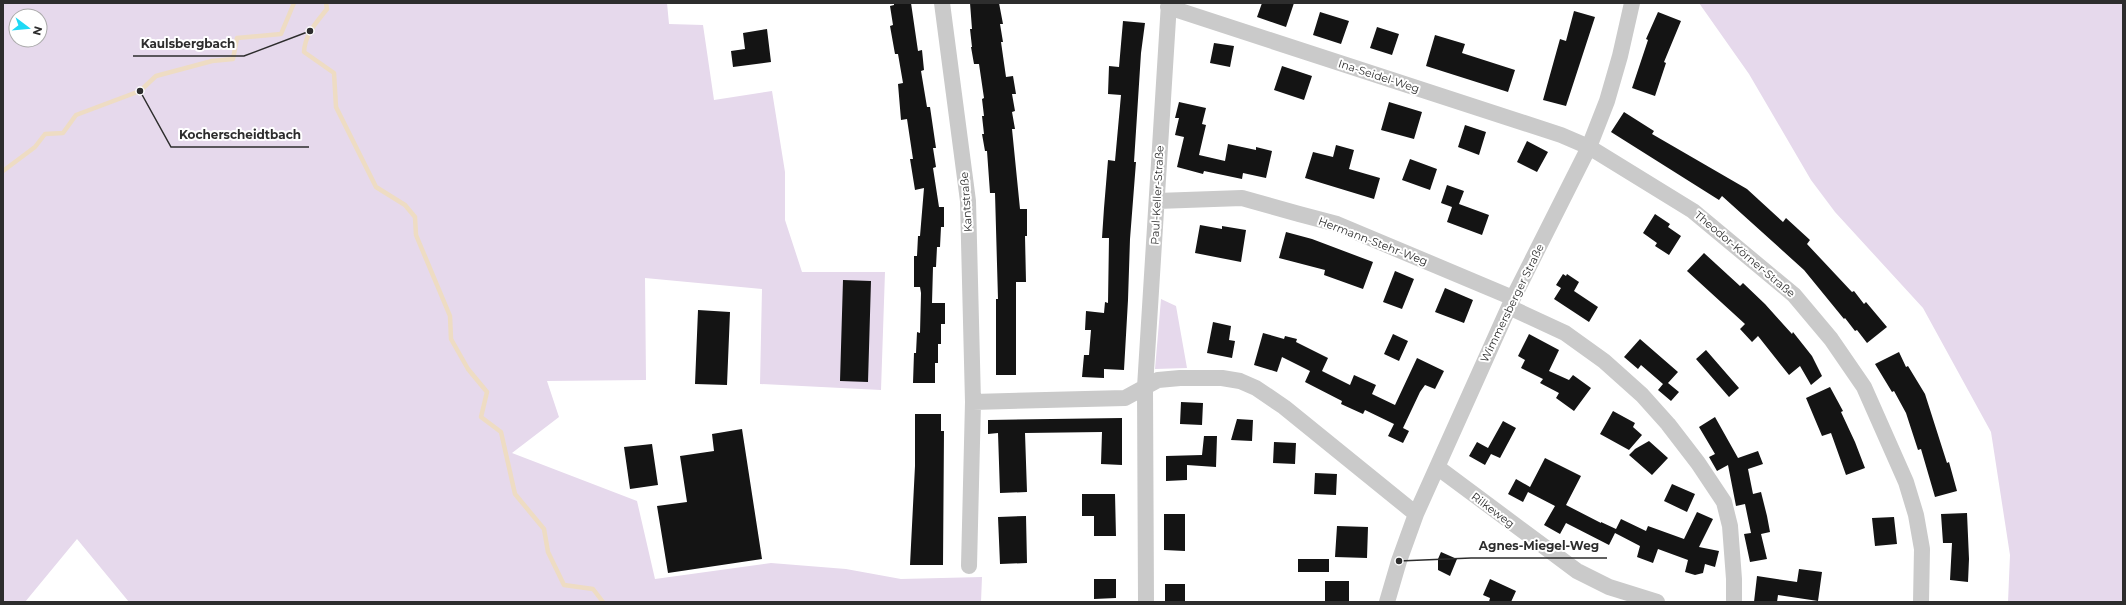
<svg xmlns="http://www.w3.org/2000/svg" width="2126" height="605" viewBox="0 0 2126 605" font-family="Montserrat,sans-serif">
  <rect width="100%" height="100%" fill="#fff"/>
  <path fill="#e6d9ec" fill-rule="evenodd" d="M 3,3 L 667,3 L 669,24 L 703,25 L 714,100 L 772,91 L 785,172 L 785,220 L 802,272 L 885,272 L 881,390 L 760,384 L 762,289 L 645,278 L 646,380 L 547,381 L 559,417 L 512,453 L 637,501 L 655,579 L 771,563 L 846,569 L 901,579 L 982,577 L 981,602 L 129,602 L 77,539 L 25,602 L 3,602 ZM 16,16 L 40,16 L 40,40 L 16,40 Z
    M 1699,3 L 2123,3 L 2123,602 L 2008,602 L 2010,555 L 1991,432 L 1923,308 L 1835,212 L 1811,180 L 1749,74 Z
    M 1161,299 L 1176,306 L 1187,368 L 1155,369 Z"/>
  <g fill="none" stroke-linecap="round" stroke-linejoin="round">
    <path stroke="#eedcc3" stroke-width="4.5" d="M 326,3 L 327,9 C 316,23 305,34 304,52 L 334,73 L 336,107 L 376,187 L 405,205 L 415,217 L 416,235 L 450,316 L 451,339 L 468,369 L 487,392 L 481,417 L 501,432 L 515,494 L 544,529 L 548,552 L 564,585 L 593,589 L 603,602
      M 3,171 L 35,147 L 45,134 L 63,133 L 76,115 L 140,91 L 156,76 L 212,61 L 233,59 L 237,38 L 281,34 L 294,3"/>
  </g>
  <path fill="#141414" d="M 894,3 L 911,3 L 918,51 L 922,50 L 924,70 L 921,71 L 927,107 L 930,107 L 936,148 L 933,148 L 936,167 L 933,168 L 939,207 L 944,207 L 944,227 L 941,227 L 940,247 L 937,247 L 936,267 L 933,267 L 932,303 L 945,303 L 945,324 L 941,324 L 941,344 L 938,344 L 938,363 L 935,363 L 935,383 L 913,383 L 914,353 L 916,353 L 917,332 L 920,333 L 921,293 L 920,287 L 914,287 L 914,256 L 917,256 L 918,236 L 920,236 L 924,188 L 915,190 L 910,159 L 913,159 L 907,119 L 901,120 L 898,84 L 903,83 L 898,54 L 895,54 L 890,26 L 893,25 L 890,6 L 894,5 Z
    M 970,3 L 999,3 L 1003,24 L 1000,24 L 1003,42 L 1001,42 L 1006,77 L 1013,76 L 1016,94 L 1012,94 L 1015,111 L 1012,112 L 1015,129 L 1012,129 L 1020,209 L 1027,209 L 1027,236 L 1025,236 L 1026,282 L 1016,282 L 1016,375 L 996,375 L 996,299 L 998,299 L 995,193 L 990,193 L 987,151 L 985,151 L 982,134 L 984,134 L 982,116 L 984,116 L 982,99 L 984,98 L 979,64 L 974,64 L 971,47 L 972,47 L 970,29 L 972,29 Z
    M 1262,3 L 1294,3 L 1286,27 L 1257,17 Z
    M 1574,11 L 1595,17 L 1566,106 L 1543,100 L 1560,39 L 1566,41 Z
    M 1320,12 L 1349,21 L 1341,44 L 1313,35 Z
    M 1658,12 L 1681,21 L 1664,62 L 1666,63 L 1655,96 L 1632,88 L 1648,40 L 1646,39 Z
    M 1123,21 L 1145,23 L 1141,53 L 1134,162 L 1136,162 L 1130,239 L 1128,300 L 1124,370 L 1104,369 L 1104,378 L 1082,377 L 1084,355 L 1089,355 L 1091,330 L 1085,330 L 1086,311 L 1104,313 L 1105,302 L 1108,303 L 1109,238 L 1102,238 L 1104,208 L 1108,160 L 1115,161 L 1121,95 L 1108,94 L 1109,66 L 1119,67 Z
    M 1377,27 L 1399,34 L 1392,55 L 1370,48 Z
    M 767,29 L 771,62 L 733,67 L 731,51 L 745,49 L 743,33 Z
    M 1435,35 L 1465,44 L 1462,53 L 1515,70 L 1508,92 L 1426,66 Z
    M 1214,43 L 1234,46 L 1230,67 L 1210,63 Z
    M 1282,66 L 1312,76 L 1304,100 L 1274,90 Z
    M 1179,102 L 1206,108 L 1202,124 L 1206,125 L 1199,155 L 1225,161 L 1228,144 L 1256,150 L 1256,147 L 1272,151 L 1266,178 L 1243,173 L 1242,179 L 1204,171 L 1203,174 L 1177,167 L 1184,137 L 1175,135 L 1179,118 L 1175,118 Z
    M 1389,102 L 1422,112 L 1414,139 L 1381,130 Z
    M 1624,112 L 1654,131 L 1652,134 L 1747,189 L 1783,222 L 1786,218 L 1810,240 L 1807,244 L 1852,292 L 1854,291 L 1864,304 L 1866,302 L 1887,327 L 1867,343 L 1857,330 L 1855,331 L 1845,318 L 1844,319 L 1804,270 L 1722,196 L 1719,200 L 1611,132 Z
    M 1465,125 L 1486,132 L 1479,155 L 1458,147 Z
    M 1527,141 L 1548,152 L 1537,172 L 1517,162 Z
    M 1336,145 L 1354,150 L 1349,169 L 1380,178 L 1374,199 L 1305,178 L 1313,152 L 1333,157 Z
    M 1410,159 L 1437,169 L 1430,190 L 1402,180 Z
    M 1447,185 L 1464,191 L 1459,204 L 1489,215 L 1482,235 L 1447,222 L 1452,207 L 1441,203 Z
    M 1655,214 L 1670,224 L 1668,227 L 1681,236 L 1669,255 L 1655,246 L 1657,243 L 1643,233 Z
    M 1200,225 L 1222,229 L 1222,226 L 1246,230 L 1241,262 L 1195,253 Z
    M 1286,232 L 1312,239 L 1373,262 L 1363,289 L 1324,275 L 1325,270 L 1279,258 Z
    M 1704,253 L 1740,286 L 1743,283 L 1765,304 L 1792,334 L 1793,332 L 1812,356 L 1822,376 L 1811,385 L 1800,366 L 1789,375 L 1758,336 L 1752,342 L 1740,329 L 1745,324 L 1687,271 Z
    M 1395,271 L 1414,279 L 1402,309 L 1383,302 Z
    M 1563,274 L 1566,276 L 1567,274 L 1579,282 L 1574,291 L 1598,307 L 1589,322 L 1554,299 L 1561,288 L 1556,285 Z
    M 843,280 L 871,281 L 868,382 L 840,381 Z
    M 1445,288 L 1473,300 L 1464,323 L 1435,312 Z
    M 698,310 L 730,312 L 727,385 L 695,384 Z
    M 1213,322 L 1231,326 L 1229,340 L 1235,341 L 1232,358 L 1207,353 Z
    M 1263,333 L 1284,339 L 1285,336 L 1297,339 L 1296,342 L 1328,358 L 1322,371 L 1350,385 L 1354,375 L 1376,385 L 1372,394 L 1395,405 L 1417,358 L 1444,371 L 1435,389 L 1425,385 L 1420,392 L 1403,428 L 1409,431 L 1403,443 L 1388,436 L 1394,424 L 1365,410 L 1363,414 L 1341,404 L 1342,401 L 1305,382 L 1310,371 L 1282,357 L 1277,372 L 1254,365 Z
    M 1393,334 L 1408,341 L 1399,361 L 1384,354 Z
    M 1529,334 L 1559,350 L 1549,371 L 1569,380 L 1573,375 L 1591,388 L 1574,411 L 1556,398 L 1559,393 L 1540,383 L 1543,379 L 1521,368 L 1525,360 L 1518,356 Z
    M 1640,339 L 1678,372 L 1668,383 L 1679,392 L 1671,401 L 1658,390 L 1663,384 L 1641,365 L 1638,369 L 1624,357 Z
    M 1706,350 L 1739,388 L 1729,397 L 1696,359 Z
    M 1899,352 L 1906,367 L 1908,366 L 1925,394 L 1947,463 L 1949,462 L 1957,491 L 1935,497 L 1921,449 L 1918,450 L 1906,413 L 1894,391 L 1892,392 L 1875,364 Z
    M 1830,387 L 1843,411 L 1841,412 L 1855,442 L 1865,468 L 1846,475 L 1831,433 L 1822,436 L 1806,398 Z
    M 1181,402 L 1203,403 L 1202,425 L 1180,424 Z
    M 1613,411 L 1635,423 L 1633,427 L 1642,435 L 1629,450 L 1600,434 Z
    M 915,414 L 941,414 L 941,431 L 944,431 L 943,565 L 910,565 L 915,466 Z
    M 1715,417 L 1738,458 L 1758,451 L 1763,464 L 1748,469 L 1753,494 L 1761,492 L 1767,516 L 1770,532 L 1761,534 L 1767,559 L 1750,562 L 1744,534 L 1751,533 L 1745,504 L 1736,506 L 1728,465 L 1717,471 L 1709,457 L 1715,454 L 1699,427 Z
    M 1122,418 L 1122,465 L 1101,464 L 1102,432 L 1025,433 L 1027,492 L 1000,493 L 998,433 L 988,434 L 988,420 Z
    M 1237,419 L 1253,420 L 1252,441 L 1231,440 Z
    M 1503,421 L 1516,428 L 1500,458 L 1491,454 L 1485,465 L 1469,456 L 1477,442 L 1488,448 Z
    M 742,429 L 762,559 L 668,573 L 657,506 L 687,502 L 680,456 L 714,451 L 712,434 Z
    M 1204,436 L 1217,436 L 1216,467 L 1187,465 L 1187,480 L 1166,481 L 1166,456 L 1202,455 Z
    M 1649,441 L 1668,458 L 1652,475 L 1629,455 L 1635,449 Z
    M 1274,442 L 1296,443 L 1295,464 L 1273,463 Z
    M 652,444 L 658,485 L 630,489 L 624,447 Z
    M 1545,458 L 1581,476 L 1566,505 L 1601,523 L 1601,522 L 1616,529 L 1621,519 L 1646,531 L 1648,526 L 1684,539 L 1697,512 L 1713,519 L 1699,547 L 1719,551 L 1715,567 L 1705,564 L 1703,573 L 1695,575 L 1685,572 L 1688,560 L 1658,549 L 1653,563 L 1637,557 L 1640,546 L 1615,533 L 1609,545 L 1566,523 L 1560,534 L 1544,525 L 1555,506 L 1528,492 L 1523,502 L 1508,494 L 1516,479 L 1530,487 Z
    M 1315,473 L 1337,474 L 1336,495 L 1314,494 Z
    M 1672,484 L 1695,494 L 1687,512 L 1664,501 Z
    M 1082,494 L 1115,494 L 1116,536 L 1094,536 L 1094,516 L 1082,516 Z
    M 1967,513 L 1969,559 L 1968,582 L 1950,580 L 1952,543 L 1943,543 L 1941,514 Z
    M 1164,514 L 1185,514 L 1185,551 L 1164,550 Z
    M 1026,516 L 1027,563 L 1000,564 L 998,517 Z
    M 1894,517 L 1897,544 L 1875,546 L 1872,518 Z
    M 1337,526 L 1368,527 L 1367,558 L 1335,557 Z
    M 1441,552 L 1457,559 L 1450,576 L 1438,570 L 1438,559 Z
    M 1298,559 L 1329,559 L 1329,572 L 1298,572 Z
    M 1799,569 L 1822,572 L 1818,601 L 1778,595 L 1777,602 L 1754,602 L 1757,576 L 1797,582 Z
    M 1094,579 L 1116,579 L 1116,598 L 1094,599 Z
    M 1490,579 L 1516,591 L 1511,602 L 1489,602 L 1490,598 L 1483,595 Z
    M 1325,581 L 1349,581 L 1349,602 L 1325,602 Z
    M 1165,584 L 1185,584 L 1185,602 L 1165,602 Z"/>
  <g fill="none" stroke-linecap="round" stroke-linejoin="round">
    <path stroke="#cacaca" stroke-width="16" d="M 942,3 L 968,201 L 973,402 L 969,566
      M 1168,7 L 1561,135 L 1589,147 L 1693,211 L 1794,295 L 1831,339 L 1864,387 L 1906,482 L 1916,515 L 1922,549 L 1921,602
      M 1157,201 L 1242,198 L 1299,214 L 1337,224 L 1513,298
      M 1509,307 L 1565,333 L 1604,361 L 1642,395 L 1668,424 L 1698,463 L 1724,502 L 1730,526 L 1734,579 L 1734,602
      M 973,402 L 1125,398 L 1158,380 L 1180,378 L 1222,378 L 1240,381 L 1256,388 L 1284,407 L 1416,514
      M 1437,467 L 1577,571 L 1609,587 L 1657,602
      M 1146,602 L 1145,387 L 1169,3
      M 1387,602 L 1399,561 L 1416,514 L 1513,298 L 1589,147 L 1607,101 L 1620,56 L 1632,3"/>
  </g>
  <g text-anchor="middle" stroke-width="4" stroke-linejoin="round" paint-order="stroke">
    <g font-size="11" fill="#2d2d2d" stroke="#fff">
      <text transform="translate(1379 76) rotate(18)" y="4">Ina-Seidel-Weg</text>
      <text transform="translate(1157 195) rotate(-87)" y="4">Paul-Keller-Straße</text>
      <text transform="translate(966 202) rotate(-94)" y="4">Kantstraße</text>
      <text transform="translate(1373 241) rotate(21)" y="4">Hermann-Stehr-Weg</text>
      <text transform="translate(1745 254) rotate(40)" y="4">Theodor-Körner-Straße</text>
      <text transform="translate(1512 303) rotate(-64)" y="4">Wimmersberger Straße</text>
      <text transform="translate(1493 510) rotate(37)" y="4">Rilkeweg</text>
    </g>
  </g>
  <path fill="none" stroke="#2d2d2d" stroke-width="1.5" d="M310 31L244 56H133M140 91L171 147H309M1399 561L1471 558H1607"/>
  <g fill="#2d2d2d" stroke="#fff" stroke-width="1.5">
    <circle cx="310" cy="31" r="4"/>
    <circle cx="140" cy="91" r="4"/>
    <circle cx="1399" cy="561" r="4"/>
  </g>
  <g font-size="12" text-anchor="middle" font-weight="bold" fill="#2d2d2d" stroke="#fff" stroke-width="4" stroke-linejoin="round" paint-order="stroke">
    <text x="188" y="48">Kaulsbergbach</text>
    <text x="240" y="139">Kocherscheidtbach</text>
    <text x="1539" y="550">Agnes-Miegel-Weg</text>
  </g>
  <rect width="2126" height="605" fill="none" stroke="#2d2d2d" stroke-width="8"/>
  <g transform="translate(28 28) rotate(106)"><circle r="19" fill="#ffffff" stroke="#ababab"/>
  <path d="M0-3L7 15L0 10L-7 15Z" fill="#1ed9f5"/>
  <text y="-6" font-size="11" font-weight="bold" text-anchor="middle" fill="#2d2d2d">N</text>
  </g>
</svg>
